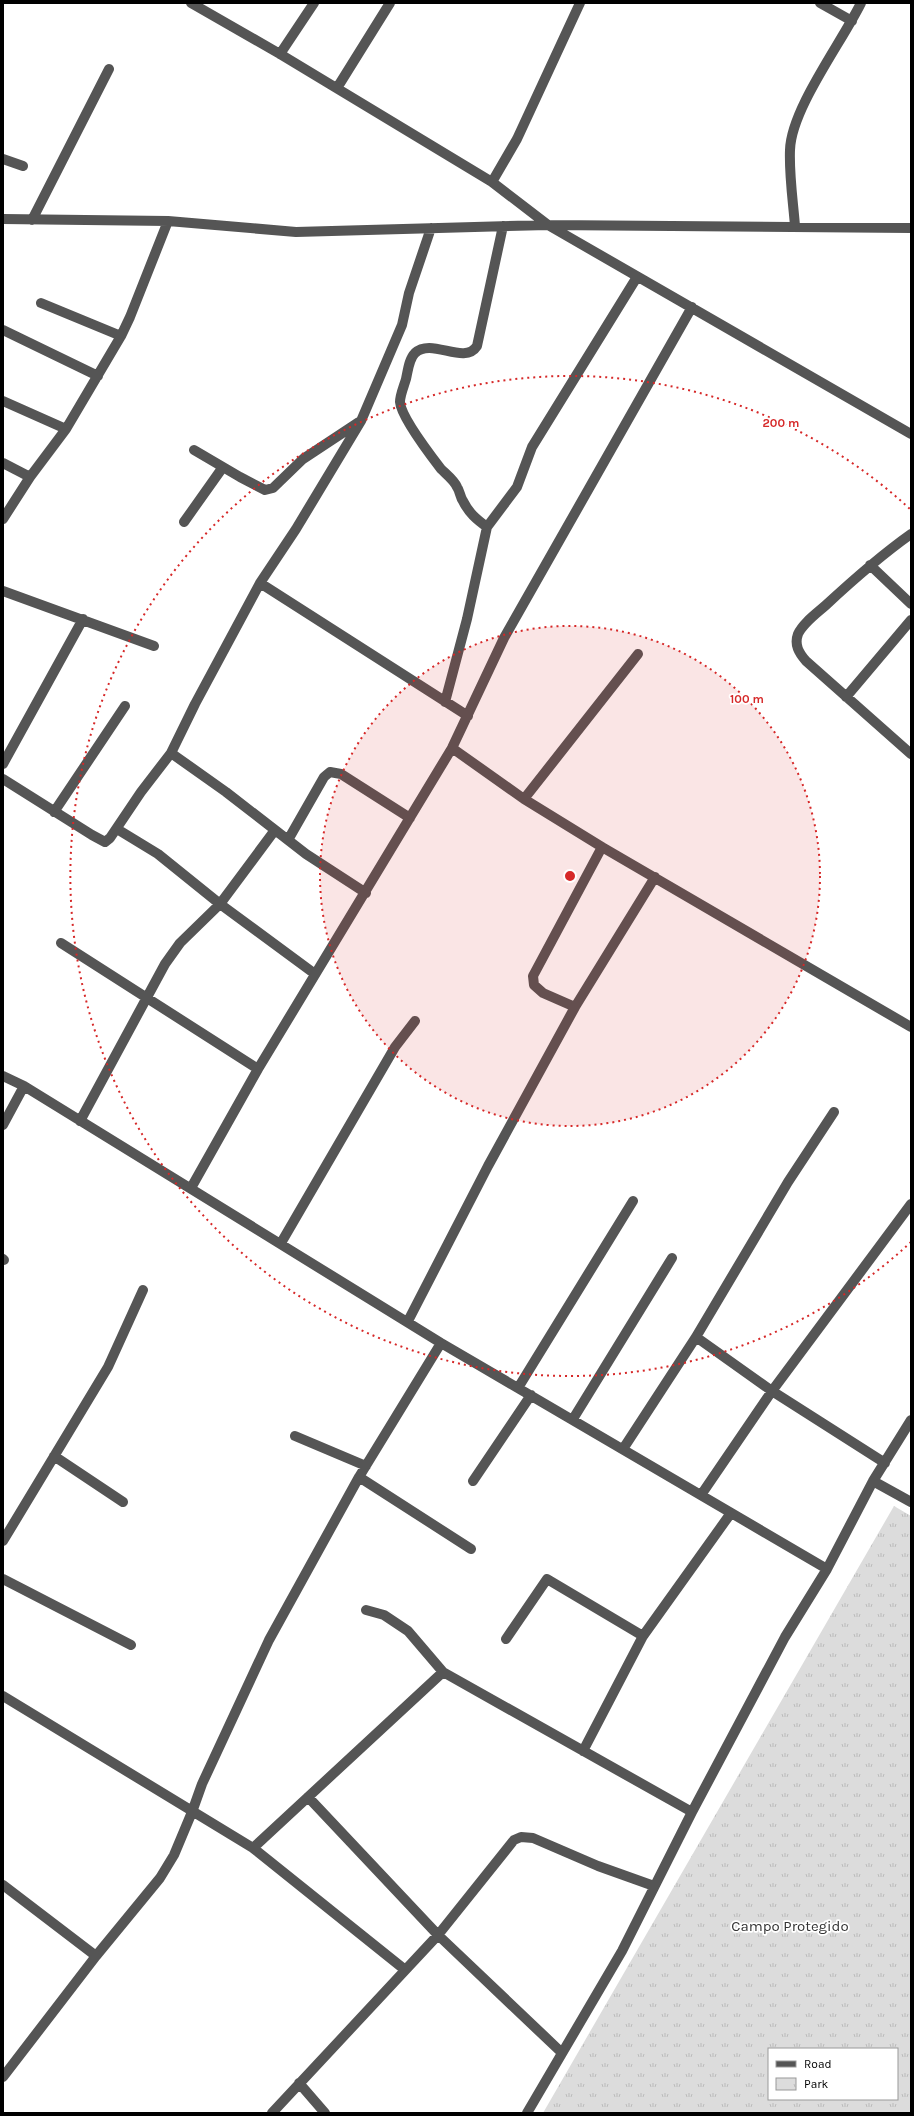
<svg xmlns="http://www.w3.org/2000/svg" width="914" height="2116" viewBox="0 0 914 2116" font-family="Karla,sans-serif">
  <defs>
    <pattern id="park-tufts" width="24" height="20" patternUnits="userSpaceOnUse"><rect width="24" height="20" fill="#dcdcdc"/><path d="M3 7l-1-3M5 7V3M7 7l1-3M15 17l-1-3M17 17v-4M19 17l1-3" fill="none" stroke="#bbb"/></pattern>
  </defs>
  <rect width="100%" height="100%" fill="#fff"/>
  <path fill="url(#park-tufts)" fill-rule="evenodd" d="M 894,1506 L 911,1516 L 911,2113 L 543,2113 ZM 769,2049 L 897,2049 L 897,2099 L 769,2099 Z"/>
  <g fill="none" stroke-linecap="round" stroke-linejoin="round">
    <path stroke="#555" stroke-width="10" d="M 191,3 L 280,54 L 492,182 L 548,225 L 911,434
      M 820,3 L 852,21
      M 280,54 L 314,3
      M 337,88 L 390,3
      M 3,159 L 23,166
      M 492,182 L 517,139 L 580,3
      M 3,219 L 168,221 L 296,232 L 548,225 L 911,228
      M 32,220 L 109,69
      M 795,226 C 793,201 789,175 790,150 C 791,109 842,42 861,3
      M 41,303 L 121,336
      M 3,330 L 98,376
      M 3,401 L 66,429
      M 194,450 L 240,477 L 265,490 L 273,488 L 303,459 L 359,422
      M 3,463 L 30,477
      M 3,519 L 30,477 L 66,429 L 121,336 L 130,317 L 168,221
      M 184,522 L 223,467
      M 487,527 L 517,487 L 532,447 L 637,277
      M 911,534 C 880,556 854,579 826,605 C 817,613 803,623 798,634 C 794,645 799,653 806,661 L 911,754
      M 870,565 L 911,604
      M 260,583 L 468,716
      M 3,591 L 154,646
      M 846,697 L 911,620
      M 445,702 L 467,619 L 487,527 C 476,519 469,513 463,501 C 460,497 460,491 457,487 C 454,480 446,474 441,469 C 431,456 401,417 400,402 C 400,395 404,386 406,379 C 408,370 409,359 415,353 C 432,337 464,366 477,346 L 503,226
      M 452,748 L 524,799 L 602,847 L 911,1027
      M 171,753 L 226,792 L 306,854 L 366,893
      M 3,764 L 83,619
      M 3,779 L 92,835 L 105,842 L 110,838 L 141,792 L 171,753 L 195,704 L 260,583 L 296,529 L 361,421 L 402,325 L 409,293 L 431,228
      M 524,799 L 638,654
      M 54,812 L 125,706
      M 117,829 L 158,854 L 220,904 L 315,974
      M 288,840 L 324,777 L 330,772 L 341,774 L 410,818
      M 61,943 L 258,1069
      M 575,1007 L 543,993 L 534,985 L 533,976 L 602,847
      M 3,1076 L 24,1086 L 441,1343 L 827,1569
      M 80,1121 L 165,964 L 180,943 L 220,904 L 275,830
      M 3,1125 L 24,1086
      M 191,1188 L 258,1069 L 452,748 L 504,638 L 692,307
      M 281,1243 L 395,1047 L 415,1021
      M 3,1259 L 4,1260
      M 408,1321 L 488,1166 L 575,1007 L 655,877
      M 696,1337 L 772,1391 L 885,1463
      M 518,1388 L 633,1201
      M 573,1419 L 672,1258
      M 295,1436 L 366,1466
      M 623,1449 L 696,1337 L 788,1182 L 834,1112
      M 54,1456 L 123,1502
      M 359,1477 L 471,1549
      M 473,1481 L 531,1395
      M 873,1481 L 911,1502
      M 701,1495 L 772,1391 L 911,1204
      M 3,1541 L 108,1367 L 143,1290
      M 3,1579 L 131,1645
      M 366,1610 L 384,1615 L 408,1631 L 443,1672 L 692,1812
      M 506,1639 L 547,1579 L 643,1636
      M 3,1696 L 253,1848 L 404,1969
      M 583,1751 L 643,1636 L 731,1513
      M 308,1797 L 438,1935 L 561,2052
      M 253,1848 L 443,1672
      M 3,1885 L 96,1956
      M 3,2077 L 96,1956 L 160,1878 L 174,1855 L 192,1812 L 202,1784 L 269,1640 L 359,1477 L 441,1343
      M 299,2083 L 325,2113
      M 272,2113 L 438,1935 L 514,1840 L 521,1837 L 533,1838 L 598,1866 L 654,1886
      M 527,2113 L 622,1951 L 692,1812 L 785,1637 L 827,1569 L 873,1481 L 911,1420"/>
  </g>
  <circle cx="570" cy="876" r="250" fill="#d62828" fill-opacity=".12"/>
  <g fill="none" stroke="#d62828" stroke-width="2" stroke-dasharray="2 4">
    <circle cx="570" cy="876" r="250"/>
    <path d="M911 1242A500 500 0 1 1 911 510"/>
  </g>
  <g text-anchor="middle" stroke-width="3.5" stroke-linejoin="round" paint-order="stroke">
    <g font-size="15" fill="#333" stroke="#fff">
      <text x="790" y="1931">Campo Protegido</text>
    </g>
  </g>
  <circle cx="570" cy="876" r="6" fill="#d62828" stroke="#fff" stroke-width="2"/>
  <g font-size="12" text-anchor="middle" font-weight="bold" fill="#d62828" stroke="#fff" stroke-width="3.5" stroke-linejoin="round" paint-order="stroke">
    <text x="781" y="427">200 m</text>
    <text x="747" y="703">100 m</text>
  </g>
  <rect width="914" height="2116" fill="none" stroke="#000000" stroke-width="8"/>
  <rect x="768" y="2048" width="130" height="52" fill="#ffffff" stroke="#999999"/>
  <rect x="776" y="2061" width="20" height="6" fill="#555555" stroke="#999999"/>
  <text x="804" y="2068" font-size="12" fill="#000000">Road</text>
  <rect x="776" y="2078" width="20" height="12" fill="url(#park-tufts)" stroke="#999999"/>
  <text x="804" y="2088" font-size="12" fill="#000000">Park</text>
</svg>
